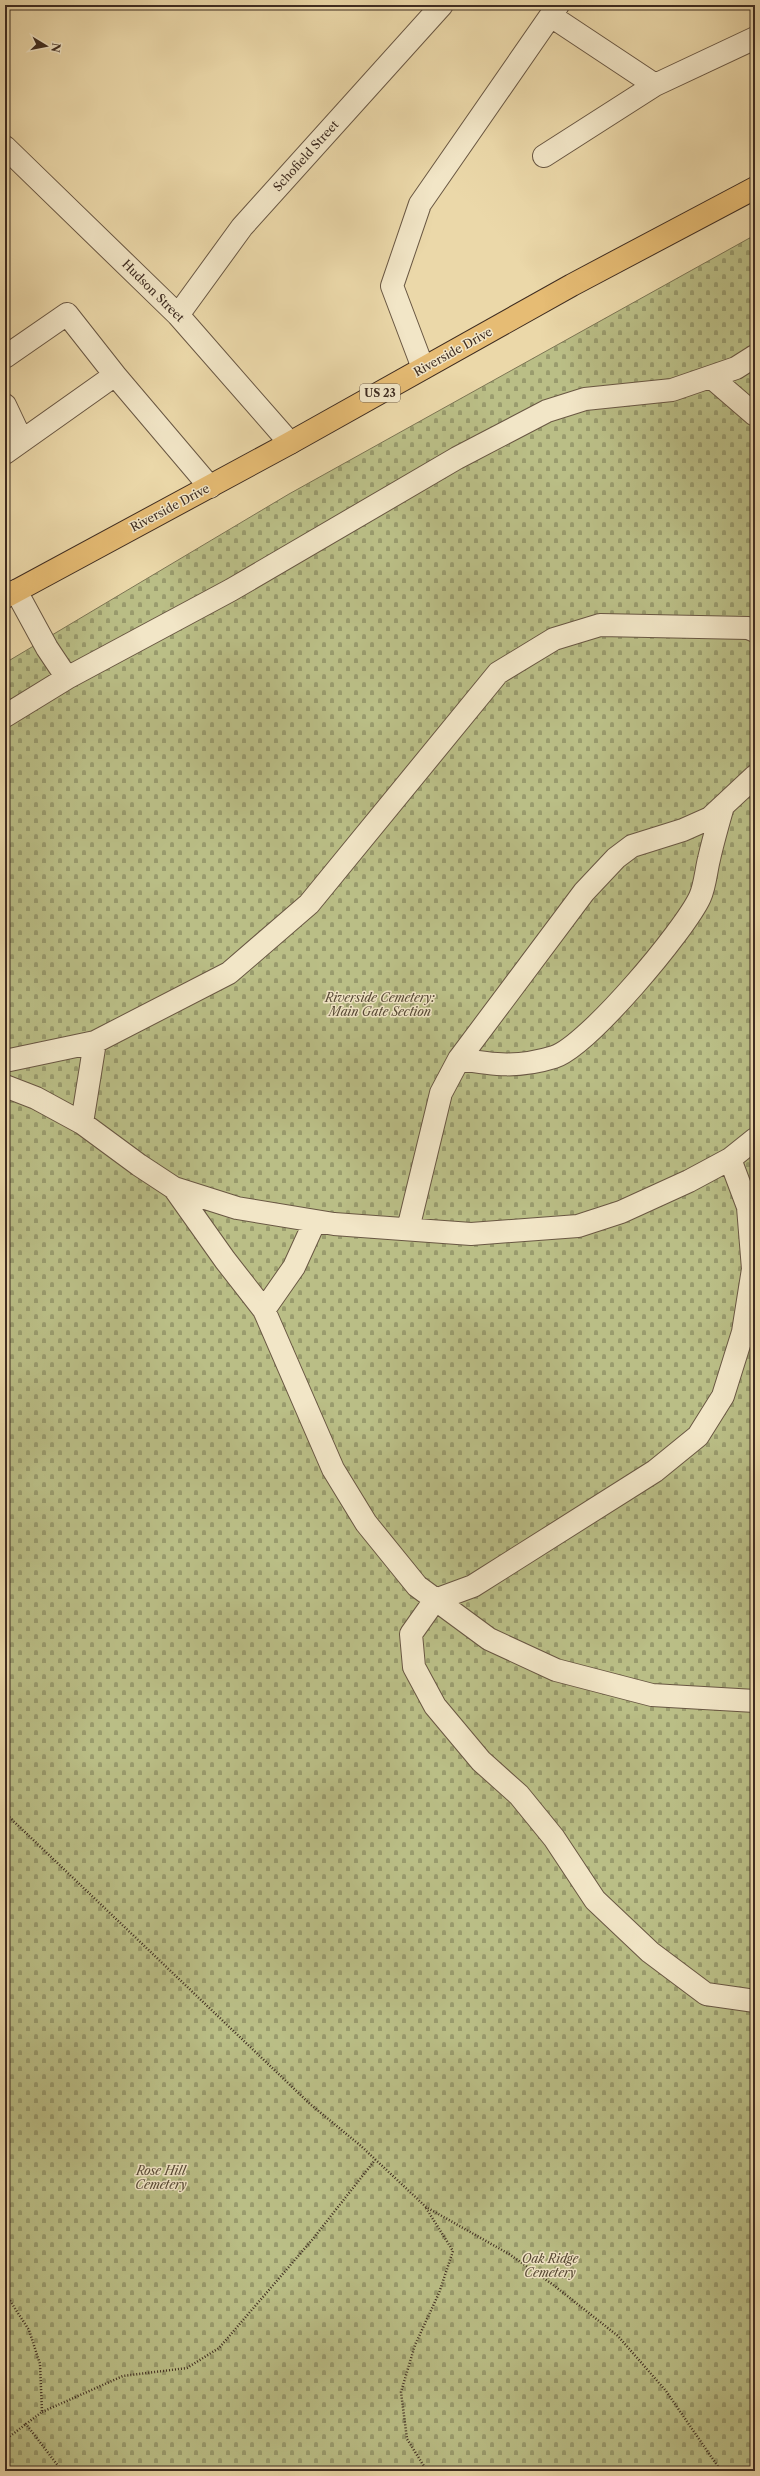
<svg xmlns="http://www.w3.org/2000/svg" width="760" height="2476" viewBox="0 0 760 2476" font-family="'Libre Caslon Text',serif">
  <defs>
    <pattern id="cemetery-stones" width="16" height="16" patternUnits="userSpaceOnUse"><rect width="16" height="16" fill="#babe86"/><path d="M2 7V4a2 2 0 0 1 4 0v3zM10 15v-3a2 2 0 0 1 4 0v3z" fill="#999b6d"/></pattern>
  </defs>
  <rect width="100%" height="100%" fill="#ebd8a9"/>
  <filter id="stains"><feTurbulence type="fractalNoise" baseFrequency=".005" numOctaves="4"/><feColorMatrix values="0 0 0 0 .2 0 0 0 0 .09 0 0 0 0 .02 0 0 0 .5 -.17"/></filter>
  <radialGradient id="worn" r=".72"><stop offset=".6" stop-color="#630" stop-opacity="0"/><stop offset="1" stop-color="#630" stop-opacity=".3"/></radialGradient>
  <path fill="url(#cemetery-stones)" stroke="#7c7554" d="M 755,235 L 755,2471 L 5,2471 L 5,663 L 289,494 Z"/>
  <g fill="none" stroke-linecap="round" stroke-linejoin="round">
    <defs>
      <path id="minor" d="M 551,16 L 655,85 L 755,38
        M 5,147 L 178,315 L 290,443
        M 544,156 L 655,85
        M 178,315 L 242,227 L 442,5
        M 5,357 L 67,314 L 115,375 L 5,453
        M 423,368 L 392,286 L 420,204 L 558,5
        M 115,375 L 210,487
        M 711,377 L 755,415
        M 5,405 L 22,441
        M 16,591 L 47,648 L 67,678
        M 5,716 L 67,678 L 231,590 L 457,458 L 547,411 L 585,399 L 672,390 L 736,368 L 755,356
        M 459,1059 C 494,1065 519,1068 554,1057 C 587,1047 685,930 700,897 C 705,886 706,871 709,859 C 713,841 718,824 723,806
        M 5,1061 L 95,1042 L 229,973 L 309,904 L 498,673 L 554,639 L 600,625 L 748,628 L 755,631
        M 5,1086 L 36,1098 L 82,1123 L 139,1165 L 174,1188 L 237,1208 L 334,1224 L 471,1234 L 578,1226 L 621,1212 L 689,1181 L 730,1159 L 755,1139
        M 82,1123 L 95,1042
        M 730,1159 L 748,1207 L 753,1269 L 743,1332 L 723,1396 L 698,1436 L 655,1471 L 473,1586 L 435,1600 L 411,1634 L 414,1667 L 435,1706 L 481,1761 L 519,1795 L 554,1838 L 595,1900 L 650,1952 L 706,1994 L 755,2001
        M 174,1188 L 225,1260 L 264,1310 L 333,1469 L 366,1523 L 417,1586 L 489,1639 L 556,1670 L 652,1695 L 755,1701
        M 408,1229 L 441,1093 L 459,1059 L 584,892 L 616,858 L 632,846 L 683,830 L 710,818 L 755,776
        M 264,1310 L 294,1267 L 315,1221"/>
      <path id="major" d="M 5,597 L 290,443 L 572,285 L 755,188"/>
    </defs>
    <use href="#minor" stroke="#695743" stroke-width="24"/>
    <use href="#major" stroke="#3e2c21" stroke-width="24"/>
    <path stroke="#3e2c21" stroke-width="2.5" stroke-dasharray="1 2" stroke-linecap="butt" d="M 5,1813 L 310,2104 L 361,2146 L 426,2207 L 509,2254 L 552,2284 L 618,2336 L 666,2391 L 721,2471
      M 426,2208 L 453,2251 L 439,2293 L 415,2345 L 401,2392 L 407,2439 L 427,2471
      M 5,2293 L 29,2330 L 40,2364 L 42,2412 L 26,2424 L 62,2471
      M 42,2412 L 123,2376 L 187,2368 L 219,2348 L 312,2240 L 375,2160
      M 5,2440 L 26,2424"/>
    <use href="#minor" stroke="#f2e6c7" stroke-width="22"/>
    <use href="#major" stroke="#e6bc74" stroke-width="22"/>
  </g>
  <g text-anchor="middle" stroke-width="3" stroke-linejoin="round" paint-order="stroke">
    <rect fill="#f2e6c7" stroke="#746453" stroke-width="1" x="360" y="384" width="40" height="18" rx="3"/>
    <g font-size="11" font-weight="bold" fill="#3e2c21">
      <text x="380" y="397">US 23</text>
    </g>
    <g font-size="12" fill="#3e2c21" stroke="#f2e6c7">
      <text transform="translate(306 156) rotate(-48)" y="4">Schofield Street</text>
      <text transform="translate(153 291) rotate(45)" y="4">Hudson Street</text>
      <text transform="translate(453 352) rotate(-29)" y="4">Riverside Drive</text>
      <text transform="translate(170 508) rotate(-28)" y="4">Riverside Drive</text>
    </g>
    <g font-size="12" font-style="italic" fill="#574935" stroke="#f2e6c7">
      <text x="380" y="1002">Riverside Cemetery:<tspan x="380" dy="14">Main Gate Section</tspan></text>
      <text x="161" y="2175">Rose Hill<tspan x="161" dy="14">Cemetery</tspan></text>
      <text x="550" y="2263">Oak Ridge<tspan x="550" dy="14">Cemetery</tspan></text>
    </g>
  </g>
  <rect width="760" height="2476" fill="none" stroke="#ebd8a9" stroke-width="20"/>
  <rect x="6" y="6" width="748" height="2464" fill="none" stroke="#3e2c21" stroke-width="2"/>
  <rect x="10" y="10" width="740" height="2456" fill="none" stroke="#3e2c21"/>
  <g transform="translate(46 46) rotate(100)" stroke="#f2e6c7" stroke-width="3" paint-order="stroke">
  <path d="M0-3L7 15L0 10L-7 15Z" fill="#3e2c21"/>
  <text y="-6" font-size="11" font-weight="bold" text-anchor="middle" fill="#3e2c21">N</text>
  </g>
  <rect width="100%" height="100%" filter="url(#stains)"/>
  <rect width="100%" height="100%" fill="url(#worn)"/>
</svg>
